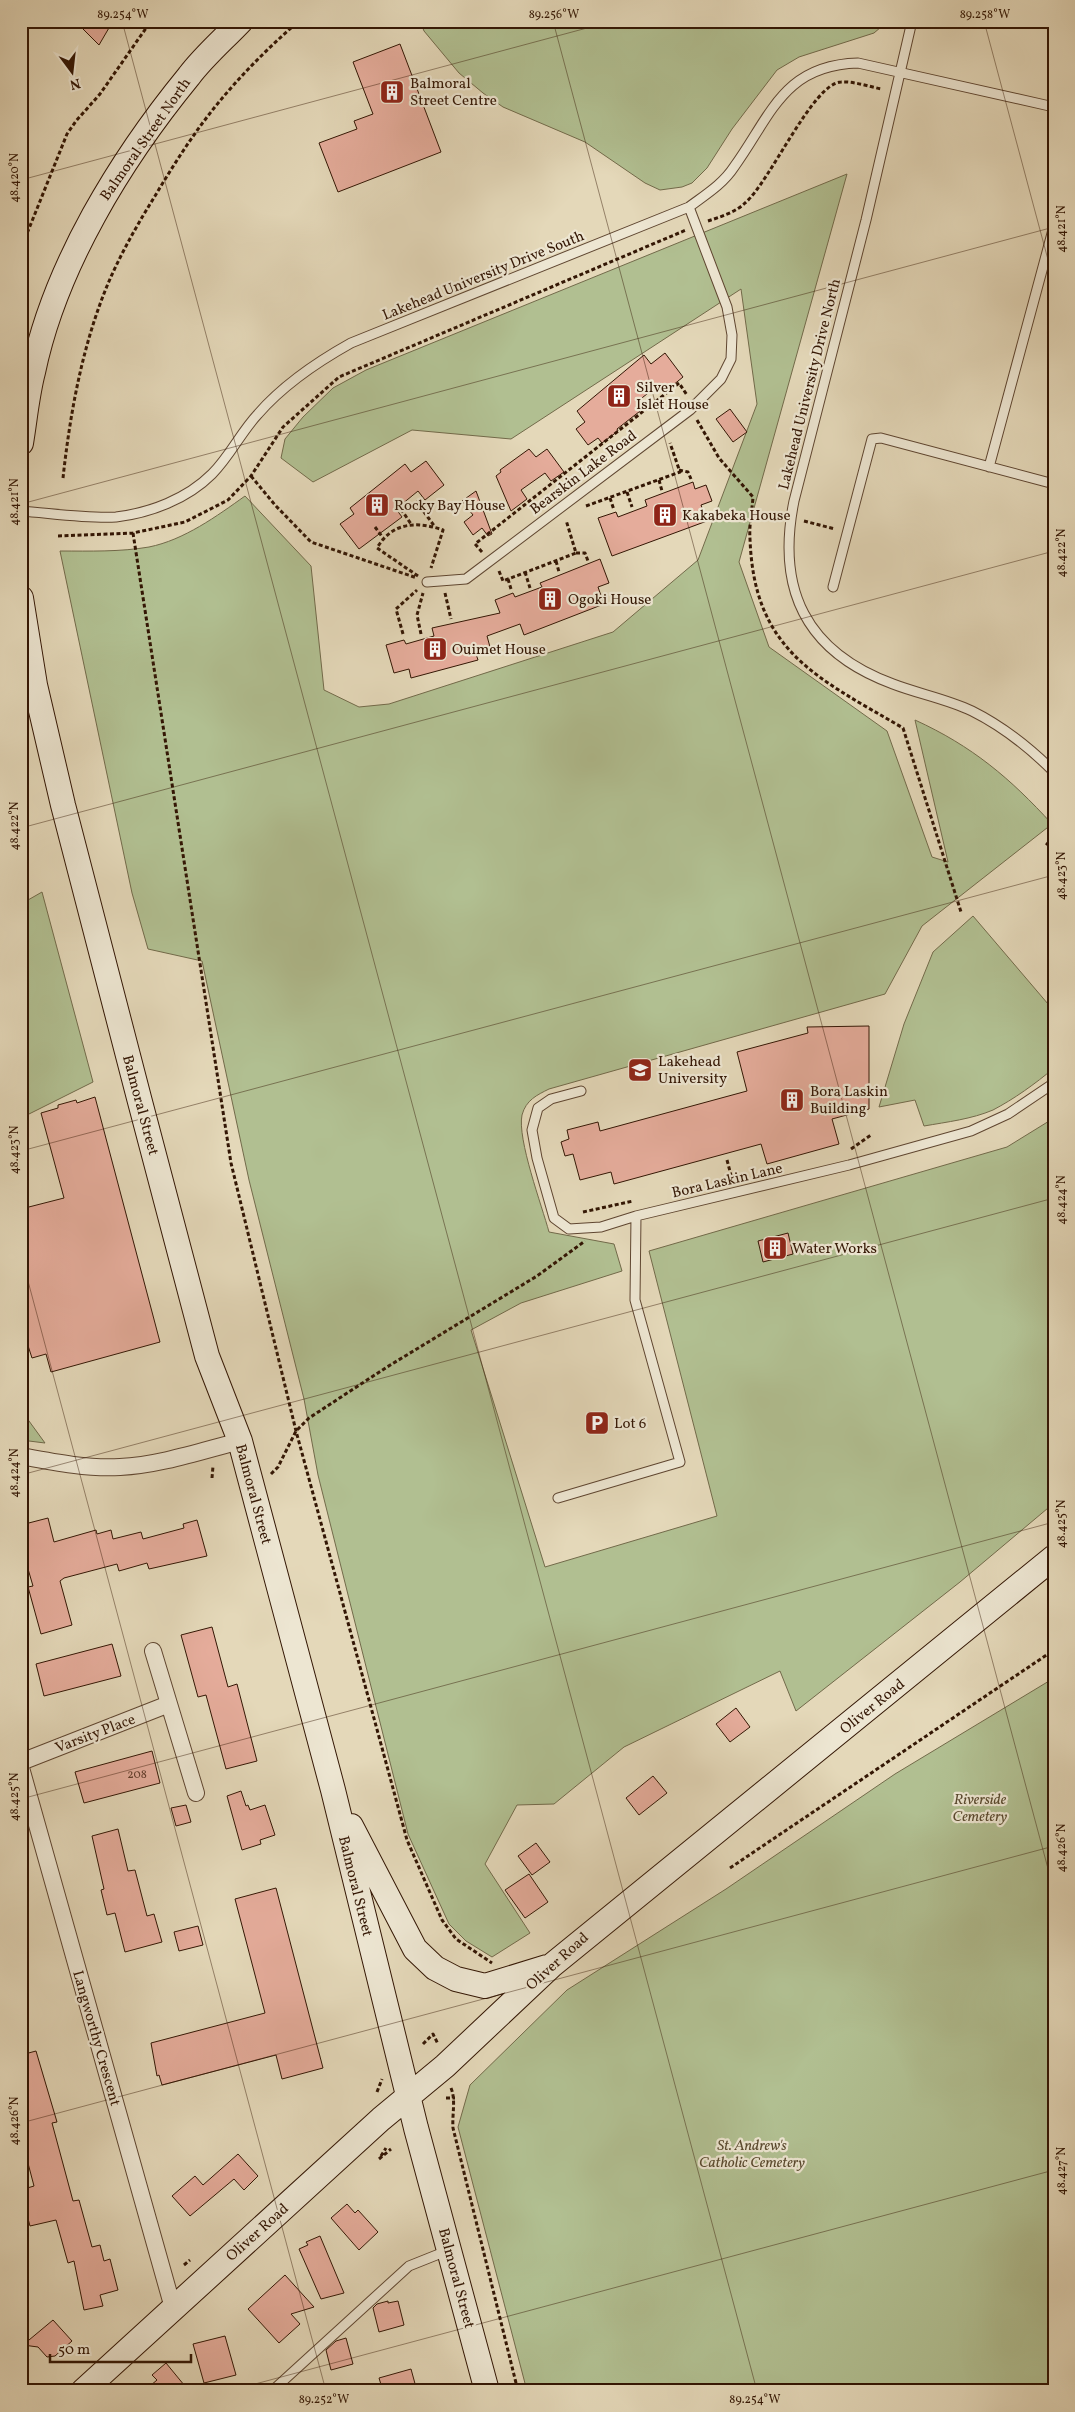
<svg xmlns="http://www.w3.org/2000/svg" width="1075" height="2412" viewBox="0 0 1075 2412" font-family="Vollkorn,serif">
  <rect width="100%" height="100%" fill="#e4d8b9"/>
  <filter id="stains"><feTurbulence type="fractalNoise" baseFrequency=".004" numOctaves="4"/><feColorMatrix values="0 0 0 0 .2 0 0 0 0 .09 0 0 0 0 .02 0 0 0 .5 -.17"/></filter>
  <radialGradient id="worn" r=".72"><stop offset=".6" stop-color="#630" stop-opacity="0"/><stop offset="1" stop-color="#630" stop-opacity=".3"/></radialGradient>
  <path fill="#b1bf91" stroke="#726a4a" d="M 420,21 L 888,21 L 874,33 L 799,57 L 777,70 L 732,129 L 707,168 L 692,183 L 682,187 L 660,190 L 645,183 L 585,142 L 503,107 L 483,93 L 459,73 L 424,31 Z
    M 847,174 L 739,562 L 769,647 L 887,731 L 932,857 L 948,862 L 915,720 C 972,746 1010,778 1052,824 L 922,926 L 885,994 L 549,1089 C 537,1095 526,1100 522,1115 C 517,1139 542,1206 549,1232 L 614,1244 L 622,1271 L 521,1303 L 471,1330 L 545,1567 L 717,1516 L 649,1251 L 1007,1147 L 1054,1118 L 1054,1503 L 960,1582 L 796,1711 L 780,1671 L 624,1747 L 554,1804 L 517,1805 L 485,1864 L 530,1933 L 492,1957 L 466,1941 L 449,1924 L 408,1834 L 318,1475 L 304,1399 L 249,1180 L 202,961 L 148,949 L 132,893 L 60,551 C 90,551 120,552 149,547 C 184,540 217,516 245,496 L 311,566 L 324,690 L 359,707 L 389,704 L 613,632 L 698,560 L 757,404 L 741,289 L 511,439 L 412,430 L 313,482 L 281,458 L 285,439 L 303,417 L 333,388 L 366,370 Z
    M 42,892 L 93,1082 L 21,1118 L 21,904 Z
    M 973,916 L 1054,1011 L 1054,1068 C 1035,1084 1014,1099 993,1110 C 972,1119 947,1122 924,1126 L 915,1100 L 879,1107 L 904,1024 L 933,952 Z
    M 21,1410 L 45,1443 L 21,1440 Z
    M 1054,1678 L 1054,2391 L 527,2391 L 458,2127 L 470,2085 L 567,1990 L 726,1889 L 895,1774 Z"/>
  <path fill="#e5ac9b" stroke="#331604" d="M 75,21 L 113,21 L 99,45 Z
    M 400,44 L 441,152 L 338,192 L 319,143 L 357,129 L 354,121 L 373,114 L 353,62 Z
    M 665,353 L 683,377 L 667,390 L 661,383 L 638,401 L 644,408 L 617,429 L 618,431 L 602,443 L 598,438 L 588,445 L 576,429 L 585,422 L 577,411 L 644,355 L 651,364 Z
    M 730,409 L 747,432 L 733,442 L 716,419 Z
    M 529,449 L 536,457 L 547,449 L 564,472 L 551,481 L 545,473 L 521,490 L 527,499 L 511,511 L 496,476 L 501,472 L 500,470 Z
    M 426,461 L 444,485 L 425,500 L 418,491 L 396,509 L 402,517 L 359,549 L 340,524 L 354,514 L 350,508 L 405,464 L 411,472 Z
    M 693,482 L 695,489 L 706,485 L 712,501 L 701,505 L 707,521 L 612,556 L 598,518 L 616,512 L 618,517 L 647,506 L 645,500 Z
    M 476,491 L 492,534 L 488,536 L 482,528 L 473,535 L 464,522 L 473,515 L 462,501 Z
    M 600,559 L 609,583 L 598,587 L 604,604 L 524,635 L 520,624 L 487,636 L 490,647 L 475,651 L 478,660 L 411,678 L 409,669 L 394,673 L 386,645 L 404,640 L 406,644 L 434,636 L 432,628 L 500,613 L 495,600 L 513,593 L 515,597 L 542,587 L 540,583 Z
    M 869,1026 L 869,1109 L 832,1119 L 839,1144 L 767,1164 L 761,1144 L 614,1184 L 611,1172 L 580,1180 L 573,1154 L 565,1156 L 561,1142 L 569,1139 L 567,1130 L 598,1122 L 600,1131 L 747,1091 L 737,1052 L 808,1033 L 807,1027 Z
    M 95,1097 L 160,1342 L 51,1372 L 46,1354 L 32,1358 L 21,1324 L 21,1209 L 64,1198 L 41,1113 L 58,1108 L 58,1105 L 76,1100 L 77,1103 Z
    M 788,1233 L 793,1254 L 763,1262 L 758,1241 Z
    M 48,1518 L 54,1542 L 96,1530 L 97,1534 L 111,1530 L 113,1539 L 141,1532 L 143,1539 L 184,1528 L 183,1524 L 197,1520 L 207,1556 L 149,1569 L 147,1563 L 119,1571 L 117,1564 L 64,1578 L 60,1581 L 72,1625 L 41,1634 L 28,1587 L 33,1586 L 21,1545 L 21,1525 Z
    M 212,1627 L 228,1687 L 237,1684 L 257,1761 L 226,1769 L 206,1695 L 198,1697 L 181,1635 Z
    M 112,1644 L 121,1676 L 44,1696 L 36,1664 Z
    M 736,1708 L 750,1727 L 730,1742 L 716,1724 Z
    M 152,1751 L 160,1783 L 84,1803 L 75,1772 Z
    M 653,1776 L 667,1793 L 639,1815 L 626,1798 Z
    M 241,1791 L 246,1806 L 248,1805 L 250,1810 L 265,1805 L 275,1835 L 260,1840 L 261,1844 L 242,1850 L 227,1796 Z
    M 186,1805 L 191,1822 L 176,1826 L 171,1808 Z
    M 118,1829 L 128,1871 L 135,1870 L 147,1916 L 154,1914 L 162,1942 L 125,1952 L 115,1913 L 107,1915 L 101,1890 L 104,1889 L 92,1836 Z
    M 536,1843 L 550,1862 L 532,1875 L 518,1856 Z
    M 529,1874 L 548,1902 L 525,1918 L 505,1890 Z
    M 276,1888 L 323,2068 L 282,2079 L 276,2055 L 162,2085 L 159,2075 L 157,2076 L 151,2043 L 265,2013 L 235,1899 Z
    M 198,1926 L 203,1945 L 179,1951 L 174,1932 Z
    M 36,2051 L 57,2122 L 52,2123 L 73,2201 L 79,2200 L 92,2247 L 100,2245 L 104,2261 L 110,2259 L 118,2290 L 100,2295 L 103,2306 L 84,2310 L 74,2261 L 68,2263 L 56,2220 L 30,2226 L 23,2200 L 27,2199 L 24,2189 L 34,2186 L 24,2148 L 21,2148 L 21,2055 Z
    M 238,2154 L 258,2176 L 244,2190 L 234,2179 L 190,2216 L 172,2196 L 195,2176 L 203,2185 Z
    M 347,2204 L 355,2213 L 358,2210 L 378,2232 L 359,2250 L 331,2218 Z
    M 320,2236 L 344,2293 L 321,2299 L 299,2249 L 308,2245 L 306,2242 Z
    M 285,2275 L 314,2307 L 291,2314 L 300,2324 L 279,2343 L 248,2309 Z
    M 388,2301 L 388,2303 L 398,2301 L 404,2325 L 379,2332 L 373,2308 L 377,2304 Z
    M 53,2320 L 72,2341 L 55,2356 L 47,2357 L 38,2347 L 23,2345 Z
    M 225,2336 L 236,2375 L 204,2383 L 193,2344 Z
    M 346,2338 L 353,2364 L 331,2370 L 326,2350 L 336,2341 Z
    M 166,2363 L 189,2391 L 144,2391 L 157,2380 L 152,2375 Z
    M 411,2369 L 417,2391 L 383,2391 L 379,2378 Z"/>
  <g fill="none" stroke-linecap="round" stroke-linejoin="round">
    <defs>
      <path id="service" d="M 912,21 L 866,220 L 794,501 C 776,590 806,652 893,684 C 919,694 947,699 972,711 C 1004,727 1029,747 1054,772
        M 989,467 L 1054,226
        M 21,511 C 49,513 90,519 116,517 C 150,513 187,499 212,474 C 230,456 241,432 258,414 C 284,384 317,362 351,343 L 689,207 C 705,195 723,184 734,167 C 771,116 783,65 858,63 L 1054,107
        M 427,582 L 466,579 L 690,410 L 721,379 L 731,359 L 732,335 L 727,307 L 689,207
        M 833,587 L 872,439 L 881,438 L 1054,484
        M 581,1091 L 551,1099 L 538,1108 L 532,1130 L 537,1158 L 554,1218 L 569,1229 L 601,1227 L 636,1216 L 849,1165 L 971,1131 L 1008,1114 L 1054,1083
        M 558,1498 L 680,1462 L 635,1300 L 636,1216
        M 272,2391 L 409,2266 L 449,2250"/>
      <path id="minor" d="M 21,1456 C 53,1462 88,1469 120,1467 C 160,1465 201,1451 240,1441
        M 153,1651 L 196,1793
        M 21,1762 L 169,1704
        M 21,1768 L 173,2308"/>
      <path id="secondary" d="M 21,443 C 25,419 27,395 33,372 C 55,266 121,159 189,76 C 204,56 224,39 241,21
        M 21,598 L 35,685 L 63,805 L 139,1098 L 207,1356 L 240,1441 L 333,1790 L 416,2128 L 487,2391
        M 351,1826 L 415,1949 L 435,1968 L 456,1979 L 485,1986 L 547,1967
        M 83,2391 L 381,2119 L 445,2066 L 551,1966 L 1054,1557"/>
    </defs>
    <use href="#service" stroke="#5f4631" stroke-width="11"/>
    <use href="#minor" stroke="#5f4631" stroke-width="18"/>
    <use href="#secondary" stroke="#331604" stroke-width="26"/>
    <path stroke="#331604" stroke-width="3" stroke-dasharray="4 2.5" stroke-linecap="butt" d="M 708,221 C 720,217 736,212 745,203 C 770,182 813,83 841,82 C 854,81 870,87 882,89
      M 21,258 L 26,236 L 67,134 L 76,121 L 100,94 L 151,21
      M 697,420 L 719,458 L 753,497 C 752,511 749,525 750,539 C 754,651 816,677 903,728 L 961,912
      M 679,470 L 688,472 L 691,479
      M 251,476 L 275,505 L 311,542 L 417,578
      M 63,478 C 70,414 82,347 107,286 C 120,255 137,225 155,196 C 174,164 195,131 219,102 C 243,73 270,46 299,21
      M 659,480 L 662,491
      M 627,492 L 632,507
      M 610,498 L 614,510
      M 416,501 L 435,527
      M 586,506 L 680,472 L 670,443
      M 401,509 L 411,524
      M 804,521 L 835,529
      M 375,527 L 383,538
      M 133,533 L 231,1163 L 296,1431 L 407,1840 L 442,1920 L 456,1939 L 492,1963
      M 58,536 L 133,533 L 185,522 L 228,500 L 251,476 L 283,427 L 339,377 L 686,230
      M 482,552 L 475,544 L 679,383 L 687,395
      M 576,553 L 585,553 L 588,561
      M 556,561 L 559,572
      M 499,571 L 503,581 L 576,553 L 566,520
      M 525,572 L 530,588
      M 418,576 L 377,548 C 392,522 417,521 443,530 L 431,568
      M 508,579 L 511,589
      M 445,593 L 451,619
      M 403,634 L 396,609 L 417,590
      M 421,634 L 417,615 L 423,593
      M 1046,843 L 1053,849
      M 851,1149 L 871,1135
      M 727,1160 L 732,1179
      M 583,1212 L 633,1201
      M 271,1474 L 278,1467 L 296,1431 L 309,1418 L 387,1367 L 537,1276 L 585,1241
      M 212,1478 L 213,1466
      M 730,1868 L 1054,1650
      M 423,2044 L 433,2034 L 438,2044
      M 451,2088 C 456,2100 452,2114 453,2128 L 518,2391
      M 377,2092 L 382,2079
      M 446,2098 L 455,2098
      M 381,2156 L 386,2148
      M 379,2159 L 391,2149
      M 184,2265 L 190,2260"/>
    <use href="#service" stroke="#ede6d2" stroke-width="9"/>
    <use href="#minor" stroke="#ede6d2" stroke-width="16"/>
    <use href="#secondary" stroke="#ede6d2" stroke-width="24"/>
  </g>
  <path fill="none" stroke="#331604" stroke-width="1" stroke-opacity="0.45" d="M 122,21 L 757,2391M 553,21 L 1054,1891M 984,21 L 1054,282M 21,180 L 613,21M 21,504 L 1054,227M 21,828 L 1054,551M 21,1151 L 1054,875M 21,1255 L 326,2391M 21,1475 L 1054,1198M 21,1799 L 1054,1522M 21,2123 L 1054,1846M 229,2391 L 1054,2170"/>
  <defs>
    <symbol id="building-square" viewBox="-11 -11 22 22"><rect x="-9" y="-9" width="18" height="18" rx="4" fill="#8f2418" stroke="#ede6d2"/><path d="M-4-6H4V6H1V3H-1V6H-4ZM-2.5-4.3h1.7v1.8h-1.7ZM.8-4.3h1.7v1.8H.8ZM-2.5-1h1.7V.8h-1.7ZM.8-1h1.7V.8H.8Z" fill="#fff"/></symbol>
    <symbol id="university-square" viewBox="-11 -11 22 22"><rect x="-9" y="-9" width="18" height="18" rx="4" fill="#8f2418" stroke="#ede6d2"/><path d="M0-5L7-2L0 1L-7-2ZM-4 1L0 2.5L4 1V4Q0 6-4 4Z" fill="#fff"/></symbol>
    <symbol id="parking-square" viewBox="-11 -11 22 22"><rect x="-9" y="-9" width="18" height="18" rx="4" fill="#8f2418" stroke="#ede6d2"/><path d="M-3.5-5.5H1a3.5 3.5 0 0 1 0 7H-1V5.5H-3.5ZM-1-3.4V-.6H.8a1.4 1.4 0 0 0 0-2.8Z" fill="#fff"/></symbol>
  </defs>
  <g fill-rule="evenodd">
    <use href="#building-square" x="378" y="78" width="28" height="28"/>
    <use href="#building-square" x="605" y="382" width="28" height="28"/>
    <use href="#building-square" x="363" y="491" width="28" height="28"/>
    <use href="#building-square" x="651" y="501" width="28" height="28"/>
    <use href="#building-square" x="536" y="585" width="28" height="28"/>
    <use href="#building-square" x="421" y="635" width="28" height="28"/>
    <use href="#university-square" x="626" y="1056" width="28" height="28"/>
    <use href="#building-square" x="778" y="1086" width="28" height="28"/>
    <use href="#building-square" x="761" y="1234" width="28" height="28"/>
    <use href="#parking-square" x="583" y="1409" width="28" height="28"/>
  </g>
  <g text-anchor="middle" stroke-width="4.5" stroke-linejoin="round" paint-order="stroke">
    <g font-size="12" fill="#603c2a">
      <text x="137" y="1778">208</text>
    </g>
    <g font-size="15" fill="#331604" stroke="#ede6d2" text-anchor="start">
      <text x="410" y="88">Balmoral<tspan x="410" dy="17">Street Centre</tspan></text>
      <text x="636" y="392">Silver<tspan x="636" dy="17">Islet House</tspan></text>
      <text x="394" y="510">Rocky Bay House</text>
      <text x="682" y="520">Kakabeka House</text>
      <text x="568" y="604">Ogoki House</text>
      <text x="452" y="654">Ouimet House</text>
      <text x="658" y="1066">Lakehead<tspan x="658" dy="17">University</tspan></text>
      <text x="810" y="1096">Bora Laskin<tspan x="810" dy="17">Building</tspan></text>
      <text x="792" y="1253">Water Works</text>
      <text x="614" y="1428">Lot 6</text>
    </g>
    <g font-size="15" fill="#331604" stroke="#ede6d2">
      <text transform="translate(145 139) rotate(-55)" y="5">Balmoral Street North</text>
      <text transform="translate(483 275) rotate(-22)" y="5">Lakehead University Drive South</text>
      <text transform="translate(809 384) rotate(-76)" y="5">Lakehead University Drive North</text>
      <text transform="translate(583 472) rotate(-37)" y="5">Bearskin Lake Road</text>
      <text transform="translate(141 1105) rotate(75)" y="5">Balmoral Street</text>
      <text transform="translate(727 1180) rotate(-13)" y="5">Bora Laskin Lane</text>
      <text transform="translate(254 1494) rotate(75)" y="5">Balmoral Street</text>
      <text transform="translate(872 1706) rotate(-39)" y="5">Oliver Road</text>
      <text transform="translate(95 1733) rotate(-21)" y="5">Varsity Place</text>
      <text transform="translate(356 1886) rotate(76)" y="5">Balmoral Street</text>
      <text transform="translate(557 1961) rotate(-42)" y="5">Oliver Road</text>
      <text transform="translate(97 2038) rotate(74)" y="5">Langworthy Crescent</text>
      <text transform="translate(257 2232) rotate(-42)" y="5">Oliver Road</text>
      <text transform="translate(457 2278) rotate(75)" y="5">Balmoral Street</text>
    </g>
    <g font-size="15" font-style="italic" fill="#59492e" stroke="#ede6d2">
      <text x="980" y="1804">Riverside<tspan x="980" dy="17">Cemetery</tspan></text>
      <text x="752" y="2150">St. Andrew's<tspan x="752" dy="17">Catholic Cemetery</tspan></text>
    </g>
  </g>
  <rect width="1075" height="2412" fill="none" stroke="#e4d8b9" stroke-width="55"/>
  <g transform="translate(72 72) rotate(165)" stroke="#ede6d2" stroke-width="4" paint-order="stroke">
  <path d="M0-4L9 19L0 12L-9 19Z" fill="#331604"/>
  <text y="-8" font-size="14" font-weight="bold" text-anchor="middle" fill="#331604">N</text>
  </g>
  <path d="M50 2354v8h141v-8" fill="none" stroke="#331604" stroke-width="2.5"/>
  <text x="58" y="2354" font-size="15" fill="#331604" stroke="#ede6d2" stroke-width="4" paint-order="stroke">50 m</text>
  <rect x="28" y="28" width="1020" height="2356" fill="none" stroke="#331604" stroke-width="2"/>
  <g font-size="12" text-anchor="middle" fill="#331604">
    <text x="123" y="18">89.254°W</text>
    <text x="554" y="18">89.256°W</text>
    <text x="985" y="18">89.258°W</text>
    <text transform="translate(14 178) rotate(-90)" y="4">48.420°N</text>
    <text transform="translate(1061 229) rotate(-90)" y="4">48.421°N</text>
    <text transform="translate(14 502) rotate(-90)" y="4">48.421°N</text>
    <text transform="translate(1061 553) rotate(-90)" y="4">48.422°N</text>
    <text transform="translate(14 826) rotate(-90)" y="4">48.422°N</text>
    <text transform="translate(1061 876) rotate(-90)" y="4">48.423°N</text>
    <text transform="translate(14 1150) rotate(-90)" y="4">48.423°N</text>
    <text transform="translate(1061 1200) rotate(-90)" y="4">48.424°N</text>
    <text transform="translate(14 1473) rotate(-90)" y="4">48.424°N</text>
    <text transform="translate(1061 1524) rotate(-90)" y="4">48.425°N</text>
    <text transform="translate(14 1797) rotate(-90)" y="4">48.425°N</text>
    <text transform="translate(1061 1848) rotate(-90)" y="4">48.426°N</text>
    <text transform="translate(14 2121) rotate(-90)" y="4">48.426°N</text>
    <text transform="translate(1061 2171) rotate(-90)" y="4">48.427°N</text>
    <text x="324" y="2403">89.252°W</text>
    <text x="755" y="2403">89.254°W</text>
  </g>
  <rect width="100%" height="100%" filter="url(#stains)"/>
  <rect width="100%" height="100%" fill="url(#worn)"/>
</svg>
